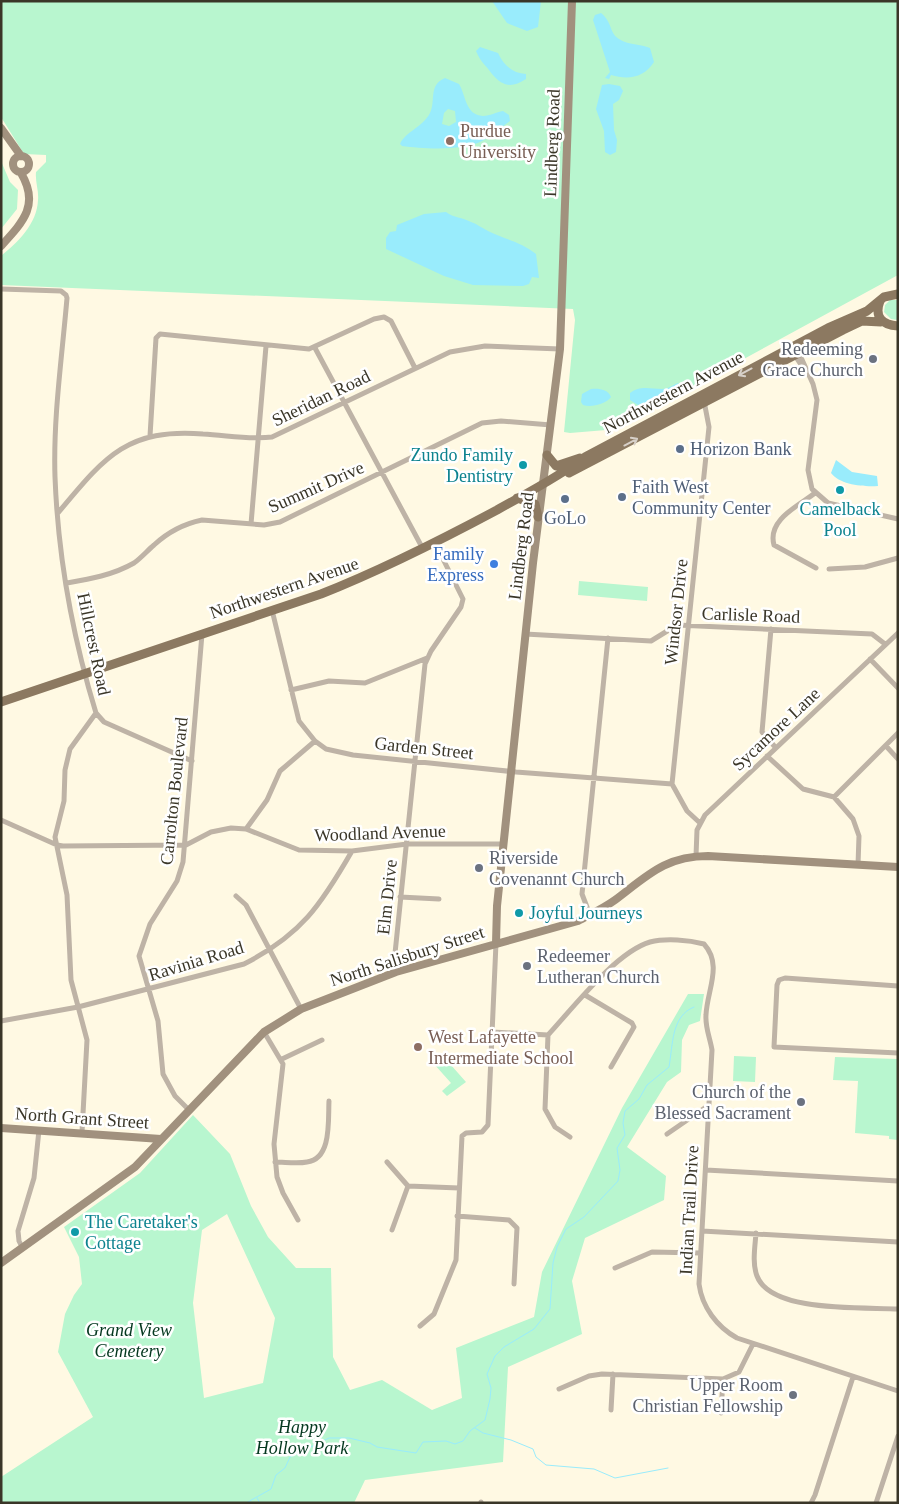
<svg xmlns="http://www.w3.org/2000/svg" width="899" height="1504" viewBox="0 0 899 1504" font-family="Georgia,serif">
  <rect width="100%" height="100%" fill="#fff9e3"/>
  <path fill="#b8f6cf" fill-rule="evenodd" d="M 1,1 L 898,1 L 898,275 L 650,410 L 625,416 L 606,430 L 570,433 L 564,432 L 575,320 L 573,309 L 1,285 L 1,256 C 18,242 37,224 38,200 C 39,191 35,182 36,172 L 46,162 L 46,155 L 24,154 L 1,117 Z
    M 1,161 L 10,182 L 18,190 L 17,209 L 1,229 Z
    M 890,300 L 898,300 L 898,320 L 891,319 L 884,312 L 885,305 Z
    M 579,581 L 648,587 L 647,601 L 578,595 Z
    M 688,994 L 704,994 L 700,1021 L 689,1025 L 682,1040 L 681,1072 L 667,1082 L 627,1147 L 666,1176 L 664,1200 L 585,1238 L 572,1281 L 582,1334 L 508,1367 L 503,1462 L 365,1480 L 354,1503 L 1,1503 L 1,1477 L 93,1417 L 58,1352 L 65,1314 L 74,1295 L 82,1284 L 79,1257 L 64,1227 L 140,1173 L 193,1115 L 230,1154 L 251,1206 L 268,1237 L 296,1268 L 331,1268 L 333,1357 L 350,1390 L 382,1380 L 432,1410 L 462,1398 L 456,1348 L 534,1317 L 542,1272 L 622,1108 ZM 227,1214 L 275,1318 L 263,1383 L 204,1398 L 193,1303 L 202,1230 Z
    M 443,1056 L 466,1082 L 447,1096 L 442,1091 L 451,1083 L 434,1064 Z
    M 734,1056 L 756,1057 L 755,1082 L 733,1081 Z
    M 835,1057 L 898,1059 L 898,1140 L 889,1139 L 889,1136 L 855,1133 L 858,1081 L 833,1080 Z"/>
  <path fill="#99ecfc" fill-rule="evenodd" d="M 492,1 L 541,1 L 538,27 L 527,31 L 507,23 Z
    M 601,13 C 613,23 609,33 619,39 C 628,45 641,44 650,48 L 654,62 C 644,78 628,80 611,75 L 609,79 L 605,78 L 610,72 L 593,20 L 595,15 Z
    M 480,47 L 498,53 C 504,66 513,73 526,74 L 526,79 C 512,88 503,87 492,74 C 486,65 481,63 476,51 Z
    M 445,78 L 459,84 C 466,95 465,115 483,116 C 490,116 496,112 503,111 L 509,115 L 510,121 C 501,127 492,136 482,141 C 463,151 424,149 402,146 L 400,144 C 405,132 423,127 430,113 C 436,101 428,85 445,78 ZM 448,109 L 455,111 L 456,122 L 449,126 L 442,124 L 444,113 Z
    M 609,84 L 620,86 L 623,91 L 619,100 L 613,104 L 614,130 L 617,140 L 616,152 L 610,155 L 605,152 L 604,131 L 596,109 L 602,85 Z
    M 446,212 C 454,218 462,217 471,222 C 477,224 482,228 488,231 C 504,239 521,242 536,254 L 539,278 L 532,277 L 529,284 L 523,286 L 473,285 L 444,276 L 386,249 L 386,238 L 390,232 L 396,231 L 397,225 L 424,214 Z
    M 678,383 L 682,389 L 672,396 L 638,405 L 630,400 L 630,393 C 640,385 651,389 662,389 C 668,389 673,385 678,383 Z
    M 591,389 C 598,388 608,389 611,397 C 606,404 591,408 583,405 L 581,402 L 582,394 Z
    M 836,460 L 852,472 L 877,476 L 878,486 C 864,487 840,485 831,473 Z"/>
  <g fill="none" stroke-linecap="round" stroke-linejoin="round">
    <path stroke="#99ecfc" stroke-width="1" d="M 475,1428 L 483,1433 L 511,1440 L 533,1449 L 536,1457 L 546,1465 L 594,1469 L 615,1478 L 668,1468
      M 257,1498 L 260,1503
      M 246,1503 L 271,1489 L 276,1475 L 285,1468 L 290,1457 L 329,1438 L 349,1438 L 370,1443 L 377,1447 L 416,1453 L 423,1442 L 446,1441 L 455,1444 L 463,1441 L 470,1431 L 485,1420 L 490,1399 L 491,1388 L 487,1374 L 495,1356 L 504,1347 L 534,1329 L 550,1309 L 553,1263 L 557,1247 L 566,1229 L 584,1217 L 618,1181 L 620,1170 L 617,1148 L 625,1135 L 623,1123 L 625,1111 L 639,1099 L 647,1085 L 669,1067 C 673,1045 671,1016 694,1007"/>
    <path stroke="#beb3a6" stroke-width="5" d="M 1,289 L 61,291 L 66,295 L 67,298 C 62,357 53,418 55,477 C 58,556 73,638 96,713 L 70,749 L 65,770 L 64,801 L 55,837 L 67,895 L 71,980 L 87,1040 L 82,1132
      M 315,348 L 423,549
      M 799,353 L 813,384 L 817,400 L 808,470 L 812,489 L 828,503 L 898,519
      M 794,354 L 806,372
      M 150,436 L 156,338 L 160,334 L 309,349 L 374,319 L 384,317 L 391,321 L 415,368
      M 815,493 C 798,506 767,520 774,545 L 816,568
      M 58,513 C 104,458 126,428 203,434 C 226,435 250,440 272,437 L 450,352 L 485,346 L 560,349
      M 251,524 L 266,346
      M 829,569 L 865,567 L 898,558
      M 67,583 C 90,579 113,575 134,563 C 141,558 147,551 154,545 C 168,532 183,524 202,520 L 264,525 L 280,522 L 482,423 L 501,421 L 551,425
      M 272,610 L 299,721 L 315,741 L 326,749 L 353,755 L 516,772 L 672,784
      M 771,629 L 762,732 L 776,748
      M 525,634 L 651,641 L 677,625 L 872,634 L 885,644
      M 870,659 L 898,688
      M 291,690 L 329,681 L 365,683 L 427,658
      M 96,713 L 104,722 L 192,761
      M 886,746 L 898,759
      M 767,756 L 803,789 L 834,797 L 853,819 L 859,836 L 858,865
      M 834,797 L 898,733
      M 1,820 L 57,845 L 63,846 L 186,845 L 211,832 L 231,828 L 246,829 L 299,850 L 352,851 L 407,844 L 504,844
      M 700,823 L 687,811 L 672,784 L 709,427 L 704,401
      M 246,829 L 267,800 L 280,771 L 315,741
      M 696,856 L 697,830 L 705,815 L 898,633
      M 236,896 L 246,905 L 301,1009
      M 400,897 L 439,899
      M 590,915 L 582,894 L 608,638
      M 396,972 L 394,963 L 425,664 L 431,651 L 461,607 L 463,599 L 435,543
      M 898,986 L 785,978 L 779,980 L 777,985 L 774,1047 L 898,1053
      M 585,995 L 632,1023 L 634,1027 L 611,1067
      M 1,1021 L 78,1007 L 244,964 C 301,935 321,905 352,851
      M 264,1032 L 283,1064 L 274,1144 L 277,1177 L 283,1193 L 298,1220
      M 492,1032 L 548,1035 C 573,1008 616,952 650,942 C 666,938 689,940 704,944 C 723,965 707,990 706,1015 C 705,1027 710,1038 712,1050 L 699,1284 C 702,1307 717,1327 737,1338 L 898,1391
      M 548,1035 L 545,1109 L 555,1127 L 570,1137
      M 282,1059 L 322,1040
      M 189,1110 L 175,1096 L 163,1074 L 158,1021 L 139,956 L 150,924 L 177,881 L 183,862 L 202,634
      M 667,1134 L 709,1105
      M 275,1162 C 285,1162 297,1164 307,1162 C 332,1159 328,1120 329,1101
      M 387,1162 L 408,1186 L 459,1188
      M 706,1170 L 898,1181
      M 457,1216 L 509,1220 L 517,1228 L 514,1284
      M 392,1230 L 408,1186
      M 702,1231 L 898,1242
      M 756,1233 C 755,1247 752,1263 757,1276 C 771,1313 864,1307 898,1309
      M 22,1247 L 19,1241 L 18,1231 L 34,1178 L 39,1130
      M 615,1268 L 652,1252 L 700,1253
      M 420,1326 L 434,1314 L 456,1260 L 462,1136 L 466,1133 L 482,1132 L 488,1125 L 496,943
      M 559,1389 L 589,1376 L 602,1374 L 723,1379 L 739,1372 L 753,1344
      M 611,1410 L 613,1374
      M 721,1413 L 723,1379
      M 481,1502 L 481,1503
      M 811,1503 L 815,1495 L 853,1377
      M 876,1503 L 898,1436"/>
    <path stroke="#a1917e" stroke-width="8" d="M 1,128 L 21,156
      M13 164a8 8 0 1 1 16 0a8 8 0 1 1-16 0Z
      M 1,246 C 23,222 40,205 21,173
      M 496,943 L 497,906 L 533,563 L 560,349 L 572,1
      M 1,1128 L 161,1139
      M 1,1263 L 135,1167 L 264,1032 L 301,1009 L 396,972 L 578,921 C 591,914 604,908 615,900 C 647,876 665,856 708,856 L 898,867"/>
    <path stroke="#8c7961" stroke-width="9" d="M 880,301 C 874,317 882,325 898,326
      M 547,455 L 556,466 L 580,458
      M 569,473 L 843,330 L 862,321 L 881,322
      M 517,498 L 535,504 L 538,517
      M 1,702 L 321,594 C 382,570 439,541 497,510 C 527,493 557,478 585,457 L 828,328 L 867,311 L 884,297 L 898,294"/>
  </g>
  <defs><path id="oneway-shaft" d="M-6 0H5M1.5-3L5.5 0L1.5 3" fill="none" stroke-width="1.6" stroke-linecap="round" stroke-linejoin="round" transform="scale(1.25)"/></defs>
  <g stroke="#d7d0c8">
    <use href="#oneway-shaft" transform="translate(745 372) rotate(152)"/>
    <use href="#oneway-shaft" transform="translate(631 442) rotate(-28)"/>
  </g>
  <g fill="#8d6e63" stroke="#fff" stroke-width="2">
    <circle cx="450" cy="141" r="5"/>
    <circle cx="418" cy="1047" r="5"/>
  </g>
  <g fill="#6b7280" stroke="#fff" stroke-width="2">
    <circle cx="873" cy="359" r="5"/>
    <circle cx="479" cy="868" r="5"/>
    <circle cx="527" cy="966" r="5"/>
    <circle cx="801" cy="1102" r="5"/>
    <circle cx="793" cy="1395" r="5"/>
  </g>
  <g fill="#5c6f8a" stroke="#fff" stroke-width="2">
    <circle cx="680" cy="449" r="5"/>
    <circle cx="622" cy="497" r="5"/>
    <circle cx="565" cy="499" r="5"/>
  </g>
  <g fill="#0f9aa8" stroke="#fff" stroke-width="2">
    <circle cx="523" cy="465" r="5"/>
    <circle cx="840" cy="490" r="5"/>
    <circle cx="519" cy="913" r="5"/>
    <circle cx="75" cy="1232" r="5"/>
  </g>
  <circle fill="#3f7fe0" stroke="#fff" stroke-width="2" cx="494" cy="564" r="5"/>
  <g text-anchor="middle" stroke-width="5" stroke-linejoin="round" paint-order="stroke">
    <g font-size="18" fill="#785e54" stroke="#fff" text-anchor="start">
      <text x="460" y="137">Purdue<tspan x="460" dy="21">University</tspan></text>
      <text x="428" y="1043">West Lafayette<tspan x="428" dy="21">Intermediate School</tspan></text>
    </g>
    <g font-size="18" fill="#3a3628" stroke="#fff">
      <text transform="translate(552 143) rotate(-88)" y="6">Lindberg Road</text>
      <text transform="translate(673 392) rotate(-28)" y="6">Northwestern Avenue</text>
      <text transform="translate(321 398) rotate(-26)" y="6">Sheridan Road</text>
      <text transform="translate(316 487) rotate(-24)" y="6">Summit Drive</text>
      <text transform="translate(521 546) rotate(-83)" y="6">Lindberg Road</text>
      <text transform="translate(284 588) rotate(-19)" y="6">Northwestern Avenue</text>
      <text transform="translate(676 612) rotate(-84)" y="6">Windsor Drive</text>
      <text transform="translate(751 615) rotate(2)" y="6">Carlisle Road</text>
      <text transform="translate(94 644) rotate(78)" y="6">Hillcrest Road</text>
      <text transform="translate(776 729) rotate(-43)" y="6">Sycamore Lane</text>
      <text transform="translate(424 748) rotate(6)" y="6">Garden Street</text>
      <text transform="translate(174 791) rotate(-84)" y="6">Carrolton Boulevard</text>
      <text transform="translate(380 833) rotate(-2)" y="6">Woodland Avenue</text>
      <text transform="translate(387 897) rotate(-84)" y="6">Elm Drive</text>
      <text transform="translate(407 956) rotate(-18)" y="6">North Salisbury Street</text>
      <text transform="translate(196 961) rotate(-17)" y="6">Ravinia Road</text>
      <text transform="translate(82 1118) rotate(4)" y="6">North Grant Street</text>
      <text transform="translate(689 1210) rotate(-87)" y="6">Indian Trail Drive</text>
    </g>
    <g font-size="18" fill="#5b616d" stroke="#fff" text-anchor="end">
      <text x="863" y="355">Redeeming<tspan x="863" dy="21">Grace Church</tspan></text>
      <text x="489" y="864" text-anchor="start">Riverside<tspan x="489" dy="21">Covenannt Church</tspan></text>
      <text x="537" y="962" text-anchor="start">Redeemer<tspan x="537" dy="21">Lutheran Church</tspan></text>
      <text x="791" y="1098">Church of the<tspan x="791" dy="21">Blessed Sacrament</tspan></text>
      <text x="783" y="1391">Upper Room<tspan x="783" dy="21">Christian Fellowship</tspan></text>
    </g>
    <g font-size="18" fill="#4e5e75" stroke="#fff" text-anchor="start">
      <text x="690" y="455">Horizon Bank</text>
      <text x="632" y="493">Faith West<tspan x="632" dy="21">Community Center</tspan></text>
      <text x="565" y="524" text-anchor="middle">GoLo</text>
    </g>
    <g font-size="18" fill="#0d838f" stroke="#fff" text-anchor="start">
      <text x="513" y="461" text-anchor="end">Zundo Family<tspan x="513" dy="21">Dentistry</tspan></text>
      <text x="840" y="515" text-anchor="middle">Camelback<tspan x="840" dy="21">Pool</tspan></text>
      <text x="529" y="919">Joyful Journeys</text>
      <text x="85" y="1228">The Caretaker's<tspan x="85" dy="21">Cottage</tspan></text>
    </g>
    <g font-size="18" fill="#366cbe" stroke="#fff" text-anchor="end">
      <text x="484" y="560">Family<tspan x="484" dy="21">Express</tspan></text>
    </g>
    <g font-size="18" font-style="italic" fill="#04381f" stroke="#fff">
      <text x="129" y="1336">Grand View<tspan x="129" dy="21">Cemetery</tspan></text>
      <text x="302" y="1433">Happy<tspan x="302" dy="21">Hollow Park</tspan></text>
    </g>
  </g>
  <rect width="899" height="1504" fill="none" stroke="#3a3628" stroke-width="5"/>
</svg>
